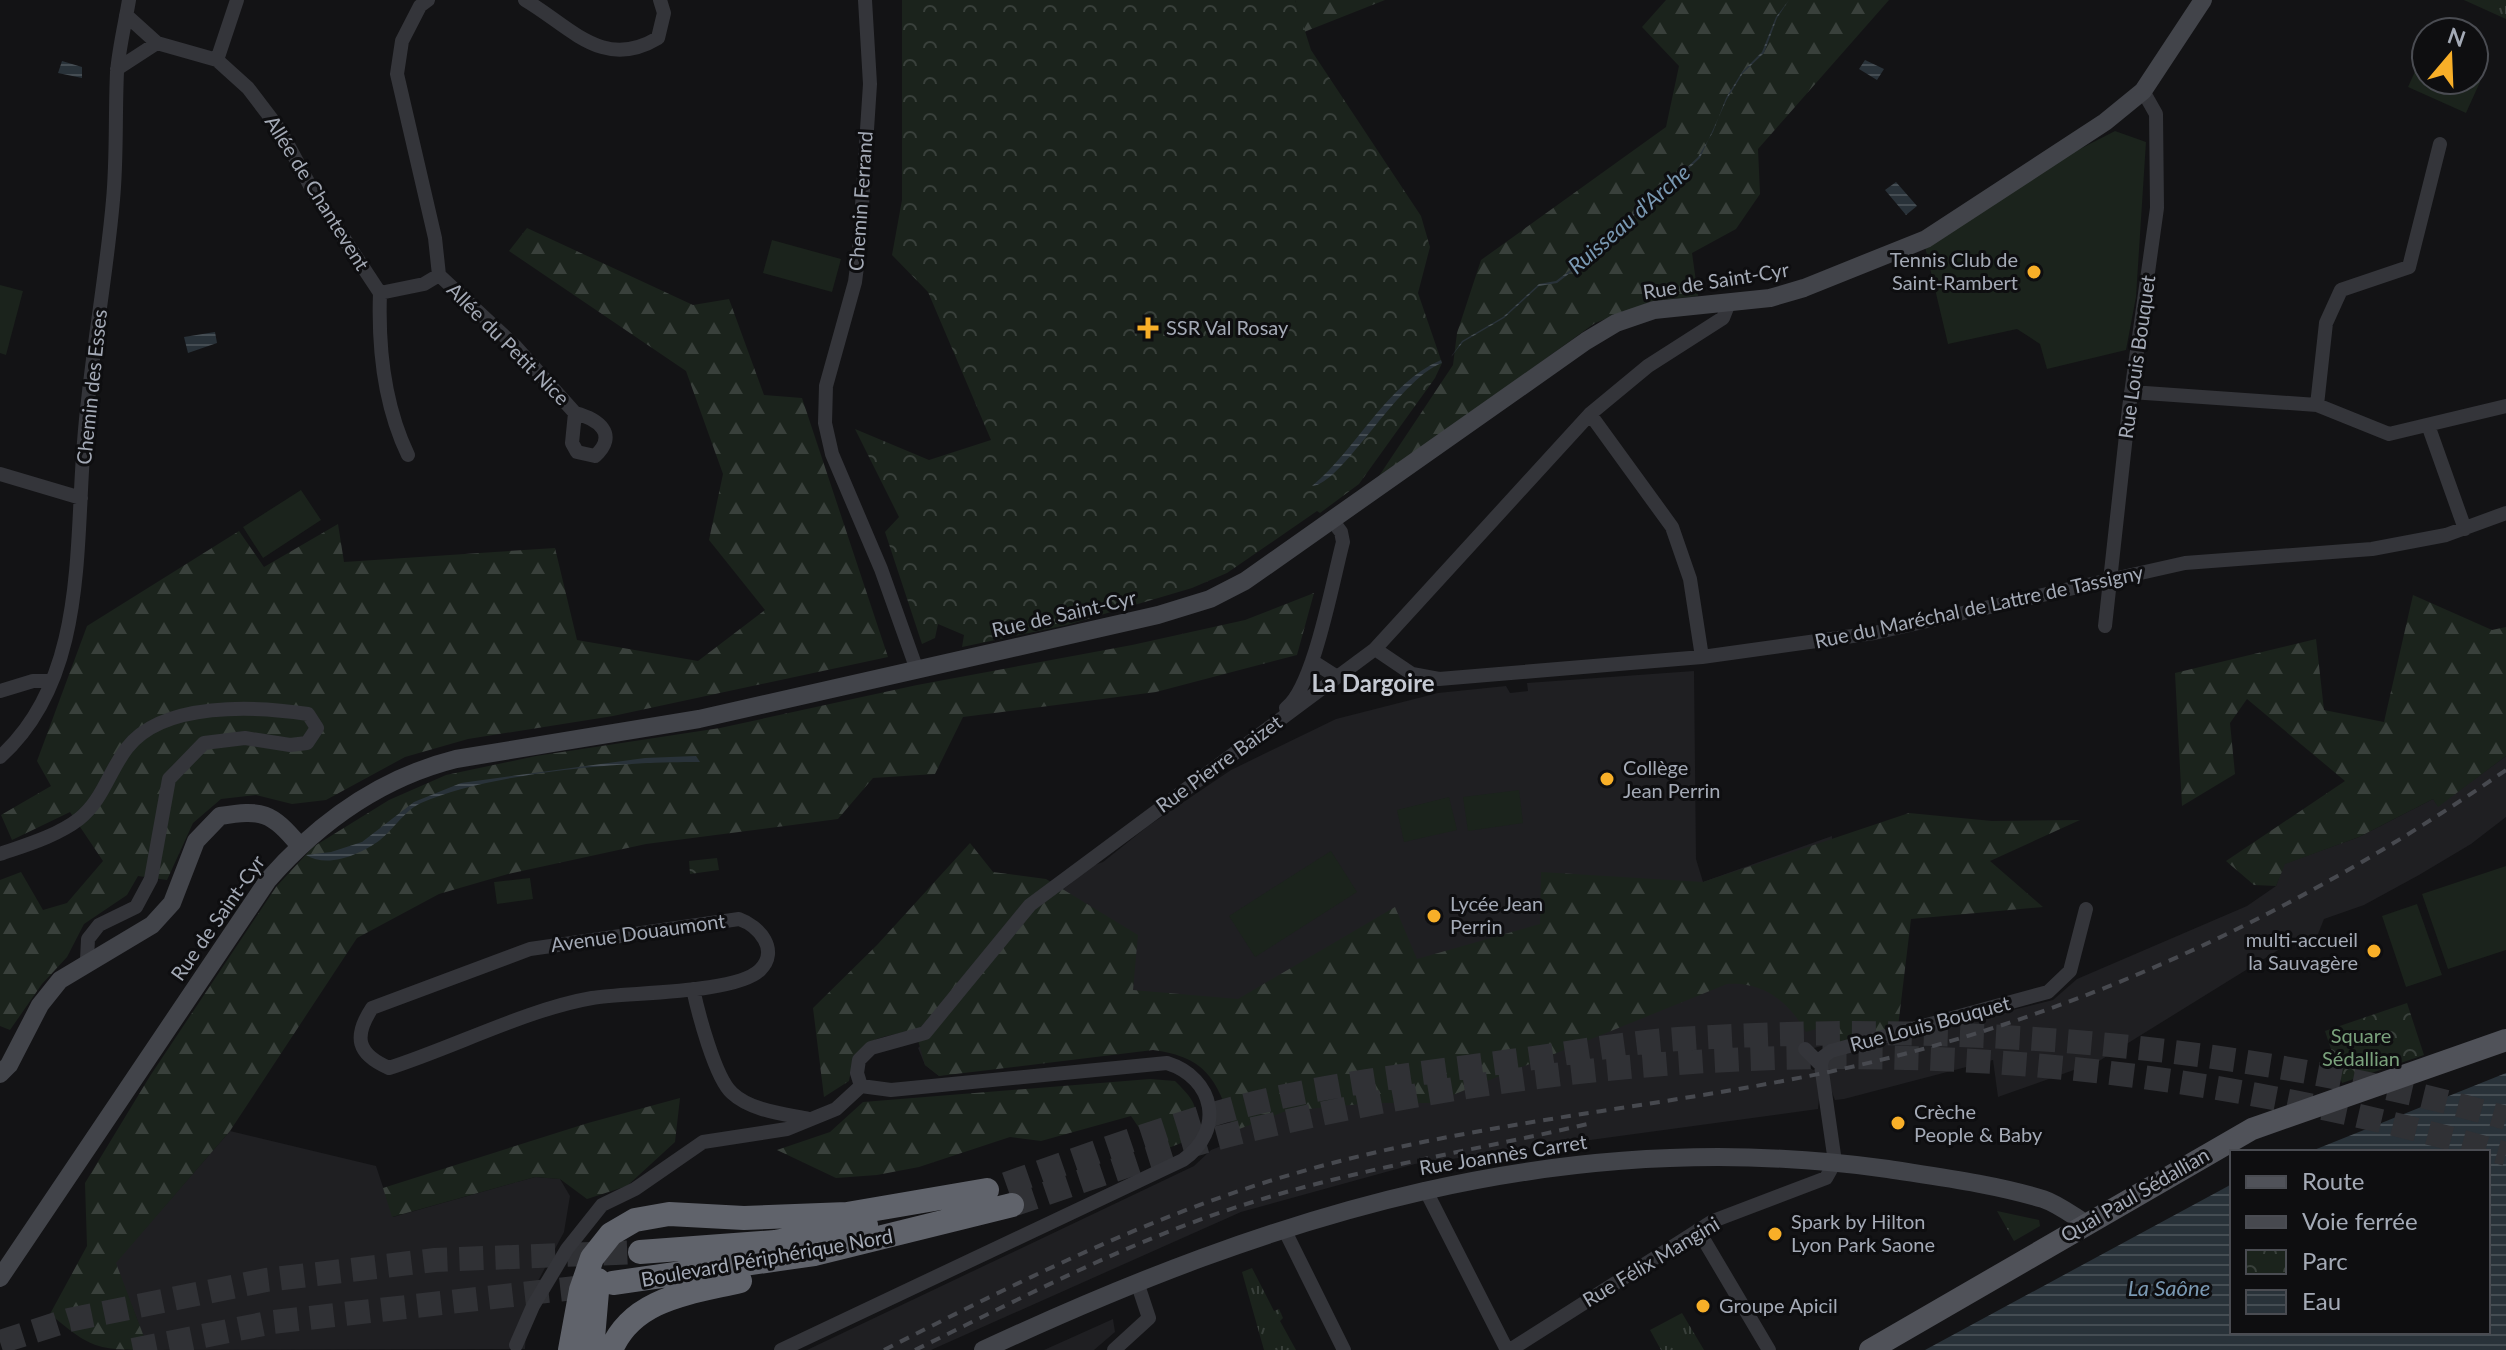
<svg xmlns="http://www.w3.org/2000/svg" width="2506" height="1350" viewBox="0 0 2506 1350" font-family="Lato,sans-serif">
  <defs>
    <pattern id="grass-tufts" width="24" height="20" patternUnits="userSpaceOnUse" patternTransform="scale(2)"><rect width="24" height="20" fill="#1b231c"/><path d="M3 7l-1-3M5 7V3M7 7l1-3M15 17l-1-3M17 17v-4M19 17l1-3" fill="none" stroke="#39403b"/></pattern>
    <pattern id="forest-firs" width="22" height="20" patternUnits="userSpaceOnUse" patternTransform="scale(2)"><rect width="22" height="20" fill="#1b231c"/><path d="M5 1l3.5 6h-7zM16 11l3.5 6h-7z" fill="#39403b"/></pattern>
    <pattern id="park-crowns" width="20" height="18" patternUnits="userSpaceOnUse" patternTransform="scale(2)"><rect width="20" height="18" fill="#1b231c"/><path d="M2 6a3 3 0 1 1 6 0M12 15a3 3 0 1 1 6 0" fill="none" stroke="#39403b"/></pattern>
    <pattern id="water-rules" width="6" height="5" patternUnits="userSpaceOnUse" patternTransform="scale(2)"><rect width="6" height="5" fill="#293239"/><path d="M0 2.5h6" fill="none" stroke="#454d53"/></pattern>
  </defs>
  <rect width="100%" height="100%" fill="#131315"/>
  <path fill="#1f1f22" d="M 1694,671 L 1696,859 L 1703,882 L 1832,836 L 1842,1041 L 1798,1052 L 1800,1060 L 1813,1070 L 1828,1067 L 1833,1058 L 1900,1038 L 2053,1000 L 2077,979 L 2247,906 L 2276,886 L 2284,864 L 2359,837 L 2433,799 L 2438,806 L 2506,756 L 2506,817 L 2471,844 L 2419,875 L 2364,905 L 2324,919 L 2318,934 L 2296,948 L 2293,941 L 2099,1061 L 1998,1097 L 1993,1060 L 1844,1099 L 1835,1100 L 1830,1087 L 1820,1089 L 1818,1109 L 1415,1164 L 1241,1212 L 931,1350 L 807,1350 L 1194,1166 L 1211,1150 L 1242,1138 L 1208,1020 L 939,1076 L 925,1065 L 918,1048 L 944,1023 L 1041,907 L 1092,866 L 1103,862 L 1148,826 L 1231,770 L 1336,719 L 1438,693 L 1506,686 L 1510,693 L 1528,691 L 1527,683 Z
    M 230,1131 L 376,1166 L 393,1217 L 535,1177 L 560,1179 L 570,1196 L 564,1232 L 528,1300 L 525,1349 L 149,1350 L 115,1263 Z
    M 1113,1319 L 1115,1332 L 1094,1350 L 1044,1350 Z"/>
  <path fill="url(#grass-tufts)" d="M 2464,0 L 2506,0 L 2506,19 Z
    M 1997,1211 L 2039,1220 L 2040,1226 L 2014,1241 Z
    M 1252,1268 L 1274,1311 L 1279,1309 L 1283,1318 L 1280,1321 L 1296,1350 L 1264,1350 L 1242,1272 Z
    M 1682,1313 L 1704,1350 L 1661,1350 L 1650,1330 Z"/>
  <path fill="url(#forest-firs)" d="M 1295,0 L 1385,0 L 1304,32 Z
    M 1666,0 L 1889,0 L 1758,149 L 1760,194 L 1736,229 L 1692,253 L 1698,296 L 1653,301 L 1595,323 L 1375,482 L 1453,365 L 1457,333 L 1481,260 L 1666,127 L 1679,66 L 1642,27 Z
    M 527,228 L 693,305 L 729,299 L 764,395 L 802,398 L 888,657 L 613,716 L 468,739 L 405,757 L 326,800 L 292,804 L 256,795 L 221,799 L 193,823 L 167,880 L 138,876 L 127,895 L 84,924 L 67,957 L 42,984 L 10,1030 L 0,1026 L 0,880 L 21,872 L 43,910 L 67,903 L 103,861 L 70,812 L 12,840 L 1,815 L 51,786 L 37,761 L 87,626 L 239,531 L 264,567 L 338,524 L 344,562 L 555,548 L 577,640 L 698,661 L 765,610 L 709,540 L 723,474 L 686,371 L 509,251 Z
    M 1314,593 L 1297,655 L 1156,692 L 963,717 L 935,774 L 873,778 L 838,819 L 646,844 L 508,874 L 439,894 L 357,938 L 230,1131 L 116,1263 L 149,1350 C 96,1350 91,1348 50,1314 L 87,1246 L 85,1183 L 150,1076 L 276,887 L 313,847 L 389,800 L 446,775 L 536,756 L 720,728 L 917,685 L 1132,645 L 1245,620 Z
    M 2413,595 L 2492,630 L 2506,627 L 2506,756 L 2438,807 L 2433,799 L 2359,837 L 2285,864 L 2276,886 L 2254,885 L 2226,861 L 2345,781 L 2247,699 L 2230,723 L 2235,774 L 2182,806 L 2175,673 L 2316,639 L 2324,710 L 2384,722 Z
    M 1909,813 L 1992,821 L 2080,820 L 1990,861 L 2043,907 L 1911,919 L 1898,1027 L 1835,1043 L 1830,1025 L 1806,1032 C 1789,1002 1763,981 1727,984 L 1433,1103 L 1373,1103 L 1286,1111 L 1234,1131 C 1218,1082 1208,1057 1153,1050 L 939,1076 L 925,1065 L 915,1030 C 875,1039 859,1036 849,1081 L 824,1097 L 813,1008 L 877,945 L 970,843 L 993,872 L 1046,879 L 1138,935 L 1133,990 L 1238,999 L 1395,907 L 1417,959 L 1540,924 L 1541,872 L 1703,882 Z
    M 1150,1079 L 1175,1081 C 1197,1103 1200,1108 1191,1139 L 1156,1153 L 1131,1116 L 1041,1141 L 1010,1137 L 919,1167 L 877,1175 L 836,1178 L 777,1150 L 830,1132 L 863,1102 Z
    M 680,1098 L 675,1142 L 627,1186 L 587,1199 L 560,1179 L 535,1177 L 392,1217 L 383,1188 L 588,1123 Z"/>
  <path fill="url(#park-crowns)" d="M 902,0 L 1295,0 L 1311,50 L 1421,216 L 1430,247 L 1418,293 L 1442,363 L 1435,378 L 1359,484 L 1320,513 L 1317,511 L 1227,573 L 1192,588 L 1067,625 L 962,647 L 964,635 L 938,624 L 935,638 L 922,644 L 885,532 L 899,517 L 855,429 L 929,460 L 991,440 L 928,292 L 892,255 L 902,200 Z
    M 717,858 L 719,870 L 690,874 L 689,861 Z
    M 2407,1003 L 2424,1055 L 2342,1083 L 2325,1031 Z"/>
  <path fill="#1b231c" d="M 2422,56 L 2426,58 L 2426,80 L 2480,82 L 2466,113 L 2408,87 Z
    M 2115,131 L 2146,142 L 2136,297 L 2126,350 L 2047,369 L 2040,344 L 2017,329 L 1948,344 L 1925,247 L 2068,155 Z
    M 772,240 L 841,259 L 832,292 L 763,273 Z
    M 0,285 L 23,291 L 6,355 L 0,353 Z
    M 301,490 L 321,520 L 263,558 L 243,527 Z
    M 1519,790 L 1523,823 L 1468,831 L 1463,797 Z
    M 1449,797 L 1457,830 L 1404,842 L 1397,810 Z
    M 1331,851 L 1357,892 L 1255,957 L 1229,916 Z
    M 2506,866 L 2506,950 L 2448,969 L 2422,894 Z
    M 530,878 L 533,899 L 497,904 L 494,882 Z
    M 2417,904 L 2442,975 L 2406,987 L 2382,916 Z"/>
  <path fill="url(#water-rules)" d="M 1789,0 L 1777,18 L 1764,53 L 1743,73 L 1727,99 L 1700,158 L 1655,200 L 1642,206 L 1615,238 L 1557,283 L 1539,286 L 1504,318 L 1463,342 L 1451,357 L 1462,341 L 1503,317 L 1539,284 L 1556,281 L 1613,237 L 1641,204 L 1655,198 L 1698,157 L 1713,132 L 1726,98 L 1742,72 L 1762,52 L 1776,17 Z
    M 1865,60 L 1884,69 L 1877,80 L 1859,69 Z
    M 62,61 L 82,67 L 82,78 L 58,73 Z
    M 1896,182 L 1917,206 L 1906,215 L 1885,190 Z
    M 215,332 L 217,343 L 188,353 L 184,337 Z
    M 1441,360 L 1442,363 C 1398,379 1342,485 1312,486 C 1357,449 1387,383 1441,360 Z
    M 696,756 L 700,762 C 625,761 489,773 421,803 C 405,810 394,829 380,840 C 361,854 328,869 306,855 L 331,852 L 362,842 L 414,802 L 461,783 L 645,758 Z
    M 2506,1073 L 2506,1350 L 1925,1350 L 2232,1184 L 2232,1332 L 2488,1332 L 2488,1152 L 2309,1152 Z"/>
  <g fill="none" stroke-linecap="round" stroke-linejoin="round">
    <path stroke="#303135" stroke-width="24" stroke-dasharray="24 12" stroke-linecap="butt" d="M 1006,1184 C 1078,1159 1150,1132 1224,1111 C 1317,1085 1416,1074 1511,1061 C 1566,1054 1622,1043 1678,1039 C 1949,1021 2244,1043 2506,1118
      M 1012,1205 C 1089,1179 1167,1150 1245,1131 C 1677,1028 2079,1030 2506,1154
      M 0,1342 L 69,1320 L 266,1280 L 435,1260 L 640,1252
      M 133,1350 L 273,1322 L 601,1285"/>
    <path stroke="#34353a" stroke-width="14" d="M 525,0 C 571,27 603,71 658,38 L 664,13 L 660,0
      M 865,0 L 870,84 L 859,251 L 855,282 L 826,386 L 825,423 L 832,454 L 881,569 L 917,670
      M 126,15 L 157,43 L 217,60 L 248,88 L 280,130 L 314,193 L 380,293 L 424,284 L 439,275 L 435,238 L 397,74 L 402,41 L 420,6 L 428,0
      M 217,60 L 237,0
      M 117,69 L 157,43
      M 439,275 L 515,346 L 575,413 L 572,443 L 577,452 L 595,456 C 619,434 598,419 575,413
      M 380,293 C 378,348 384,405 408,455
      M 2131,392 L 2317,405 L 2389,434 L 2506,406
      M 2317,405 L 2326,323 L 2341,290 L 2409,267 L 2440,144
      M 1590,414 L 1672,527 L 1690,579 L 1702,657
      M 2428,425 L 2465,529
      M 0,474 L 81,498
      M 2105,626 L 2129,408 L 2157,208 L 2156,114 L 2143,91
      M 1375,649 L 1412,674 L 1439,679 L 1702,657 L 1874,633 L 2185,563 L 2372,549 L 2446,535 L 2506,513
      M 1312,661 L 1337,677
      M 0,691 L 33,681 L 50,681
      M 1286,708 C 1314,687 1333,579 1343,542 L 1341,532 L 1332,520
      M 0,757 C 87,679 75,547 84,442 C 90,361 106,281 113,200 C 117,158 115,115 117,72 C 119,48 125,24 129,0
      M 0,854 C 26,845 57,836 79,819 C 103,800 109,771 127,748 C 163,701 256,706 308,714 L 317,728 L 307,743 L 290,745 L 245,738 L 204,743 L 169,779 L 151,879 L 136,907 L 99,925 L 88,939 L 87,960
      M 739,919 C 759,926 780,950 760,970 C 736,994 627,992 592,998 C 528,1009 452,1048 389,1068 C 357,1054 353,1037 372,1008 L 530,949 Z
      M 693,989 C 698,1012 715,1078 732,1093 C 751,1111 785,1114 809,1119
      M 1805,1049 L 1821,1065
      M 861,1086 L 857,1073 L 859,1060 L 871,1048 L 925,1033 L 1030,905 L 1375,649 L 1590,414 L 1648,366 L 1723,318 L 1729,303
      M 1425,1189 L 1507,1350
      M 1284,1229 L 1344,1350
      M 1698,1230 L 1769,1350
      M 516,1345 L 533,1306 L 567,1249 L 602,1205 L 635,1189 L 703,1142 L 787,1129 L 836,1109 L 861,1086
      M 781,1350 L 1183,1160 C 1225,1131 1215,1078 1167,1063 L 891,1090 L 861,1086
      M 1114,1350 L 1149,1318 L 1137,1282
      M 1510,1350 L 1713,1221 L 1826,1178 L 1835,1162 L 1821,1065 L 1823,1057 L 1831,1051 L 2048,992 L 2070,971 L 2086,909"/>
    <path stroke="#42444a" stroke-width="18" d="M 0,1074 L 9,1065 L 40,1005 L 60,980 L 152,925 L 172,903 L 196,841 L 220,816 C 262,809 271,812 299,845
      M 0,1278 L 268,880 C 319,822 380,778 456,759 L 699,719 L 1158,615 L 1210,599 L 1245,581 L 1586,341 L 1616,323 L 1654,310 L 1770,298 L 1804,288 L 1926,239 L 2105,122 L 2143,91 L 2203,0
      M 983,1350 C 1275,1214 1563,1123 1888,1169 C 1939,1177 1994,1184 2043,1199 C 2058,1204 2072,1215 2085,1223"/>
    <path stroke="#505259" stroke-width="22" d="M 1870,1350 L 2252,1129 L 2506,1040"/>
    <path stroke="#60636b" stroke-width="24" d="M 640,1252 L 775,1242 L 866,1225
      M 613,1283 L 814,1254 L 1012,1205
      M 570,1350 L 581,1290 L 592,1258 L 611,1234 L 635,1220 L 669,1214 L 744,1218 L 847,1214 L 987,1190
      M 592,1350 L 598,1280
      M 611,1350 C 633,1298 690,1293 740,1281"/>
    <path stroke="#47494f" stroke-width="4" stroke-dasharray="10 8" stroke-linecap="butt" d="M 884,1350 C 1016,1283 1151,1215 1293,1174 C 1469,1122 1654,1109 1833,1071 C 2078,1018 2301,912 2506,770
      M 915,1350 C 1020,1299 1125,1243 1237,1207 C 1353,1169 1473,1151 1592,1123"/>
  </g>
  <g fill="#f8af28" stroke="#0e0e10" stroke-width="3">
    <circle cx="2034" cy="272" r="8"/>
    <path d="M1144 316h8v8h8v8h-8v8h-8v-8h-8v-8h8z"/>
    <circle cx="1607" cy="779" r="8"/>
    <circle cx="1434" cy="916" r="8"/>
    <circle cx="2374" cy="951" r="8"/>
    <circle cx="1898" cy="1123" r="8"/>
    <circle cx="1775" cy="1234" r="8"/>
    <circle cx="1703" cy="1306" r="8"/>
  </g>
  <g text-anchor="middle" stroke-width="6" stroke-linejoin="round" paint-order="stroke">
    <g font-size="20" fill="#a4aab6" stroke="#0e0e10">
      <text transform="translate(317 193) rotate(58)" y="7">Allée de Chantevent</text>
      <text transform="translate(861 201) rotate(-86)" y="7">Chemin Ferrand</text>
      <text transform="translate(1716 281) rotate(-9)" y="7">Rue de Saint-Cyr</text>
      <text transform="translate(508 344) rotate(45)" y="7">Allée du Petit Nice</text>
      <text transform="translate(2137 357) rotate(-82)" y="7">Rue Louis Bouquet</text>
      <text transform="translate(92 387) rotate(-84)" y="7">Chemin des Esses</text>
      <text transform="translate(1979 607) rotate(-12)" y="7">Rue du Maréchal de Lattre de Tassigny</text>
      <text transform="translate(1064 614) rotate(-13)" y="7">Rue de Saint-Cyr</text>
      <text transform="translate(1219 764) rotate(-36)" y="7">Rue Pierre Baizet</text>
      <text transform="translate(218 918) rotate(-55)" y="7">Rue de Saint-Cyr</text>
      <text transform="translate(638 933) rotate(-8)" y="7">Avenue Douaumont</text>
      <text transform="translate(1930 1024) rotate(-15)" y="7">Rue Louis Bouquet</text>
      <text transform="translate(1503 1155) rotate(-9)" y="7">Rue Joannès Carret</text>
      <text transform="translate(2135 1195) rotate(-30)" y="7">Quai Paul Sédallian</text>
      <text transform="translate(767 1258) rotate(-10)" y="7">Boulevard Périphérique Nord</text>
      <text transform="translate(1651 1262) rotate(-31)" y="7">Rue Félix Mangini</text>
    </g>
    <g font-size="20" fill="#a4aab6" stroke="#0e0e10" text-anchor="start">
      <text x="2018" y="267" text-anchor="end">Tennis Club de<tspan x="2018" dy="23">Saint-Rambert</tspan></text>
      <text x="1166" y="335">SSR Val Rosay</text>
      <text x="1623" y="775">Collège<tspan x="1623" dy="23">Jean Perrin</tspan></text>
      <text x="1450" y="911">Lycée Jean<tspan x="1450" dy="23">Perrin</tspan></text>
      <text x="2358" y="947" text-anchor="end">multi-accueil<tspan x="2358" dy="23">la Sauvagère</tspan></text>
      <text x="1914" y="1119">Crèche<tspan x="1914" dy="23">People &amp; Baby</tspan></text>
      <text x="1791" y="1229">Spark by Hilton<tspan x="1791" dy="23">Lyon Park Saone</tspan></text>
      <text x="1719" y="1313">Groupe Apicil</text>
    </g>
    <g font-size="20" fill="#7aa27c" stroke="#0e0e10">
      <text x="2361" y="1043">Square<tspan x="2361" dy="23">Sédallian</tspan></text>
    </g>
    <g font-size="22" font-style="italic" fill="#7a99b3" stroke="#0e0e10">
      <text transform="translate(1629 219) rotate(-41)" y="8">Ruisseau d'Arche</text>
      <text x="2169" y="1296">La Saône</text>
    </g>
    <g font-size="24" font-weight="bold" fill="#c5c9d2" stroke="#0e0e10">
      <text x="1373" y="692">La Dargoire</text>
    </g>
  </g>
  <rect x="2230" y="1150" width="260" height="184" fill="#0e0e10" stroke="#4a4c52" stroke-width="2"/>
  <rect x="2246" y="1176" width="40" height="12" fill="#505259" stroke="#4a4c52" stroke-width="2"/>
  <text x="2302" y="1190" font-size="24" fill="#a4aab6">Route</text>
  <rect x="2246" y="1216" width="40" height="12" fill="#47494f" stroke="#4a4c52" stroke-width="2"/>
  <text x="2302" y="1230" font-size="24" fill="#a4aab6">Voie ferrée</text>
  <rect x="2246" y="1250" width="40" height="24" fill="url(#park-crowns)" stroke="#4a4c52" stroke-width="2"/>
  <text x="2302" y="1270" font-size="24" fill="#a4aab6">Parc</text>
  <rect x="2246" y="1290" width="40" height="24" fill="url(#water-rules)" stroke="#4a4c52" stroke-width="2"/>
  <text x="2302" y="1310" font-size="24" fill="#a4aab6">Eau</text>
  <g transform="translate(2450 56) rotate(19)"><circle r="38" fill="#0e0e10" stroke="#4a4c52" stroke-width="2"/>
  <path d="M0-6L14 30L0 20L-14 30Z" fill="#f8af28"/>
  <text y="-12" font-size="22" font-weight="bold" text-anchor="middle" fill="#a4aab6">N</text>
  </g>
</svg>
